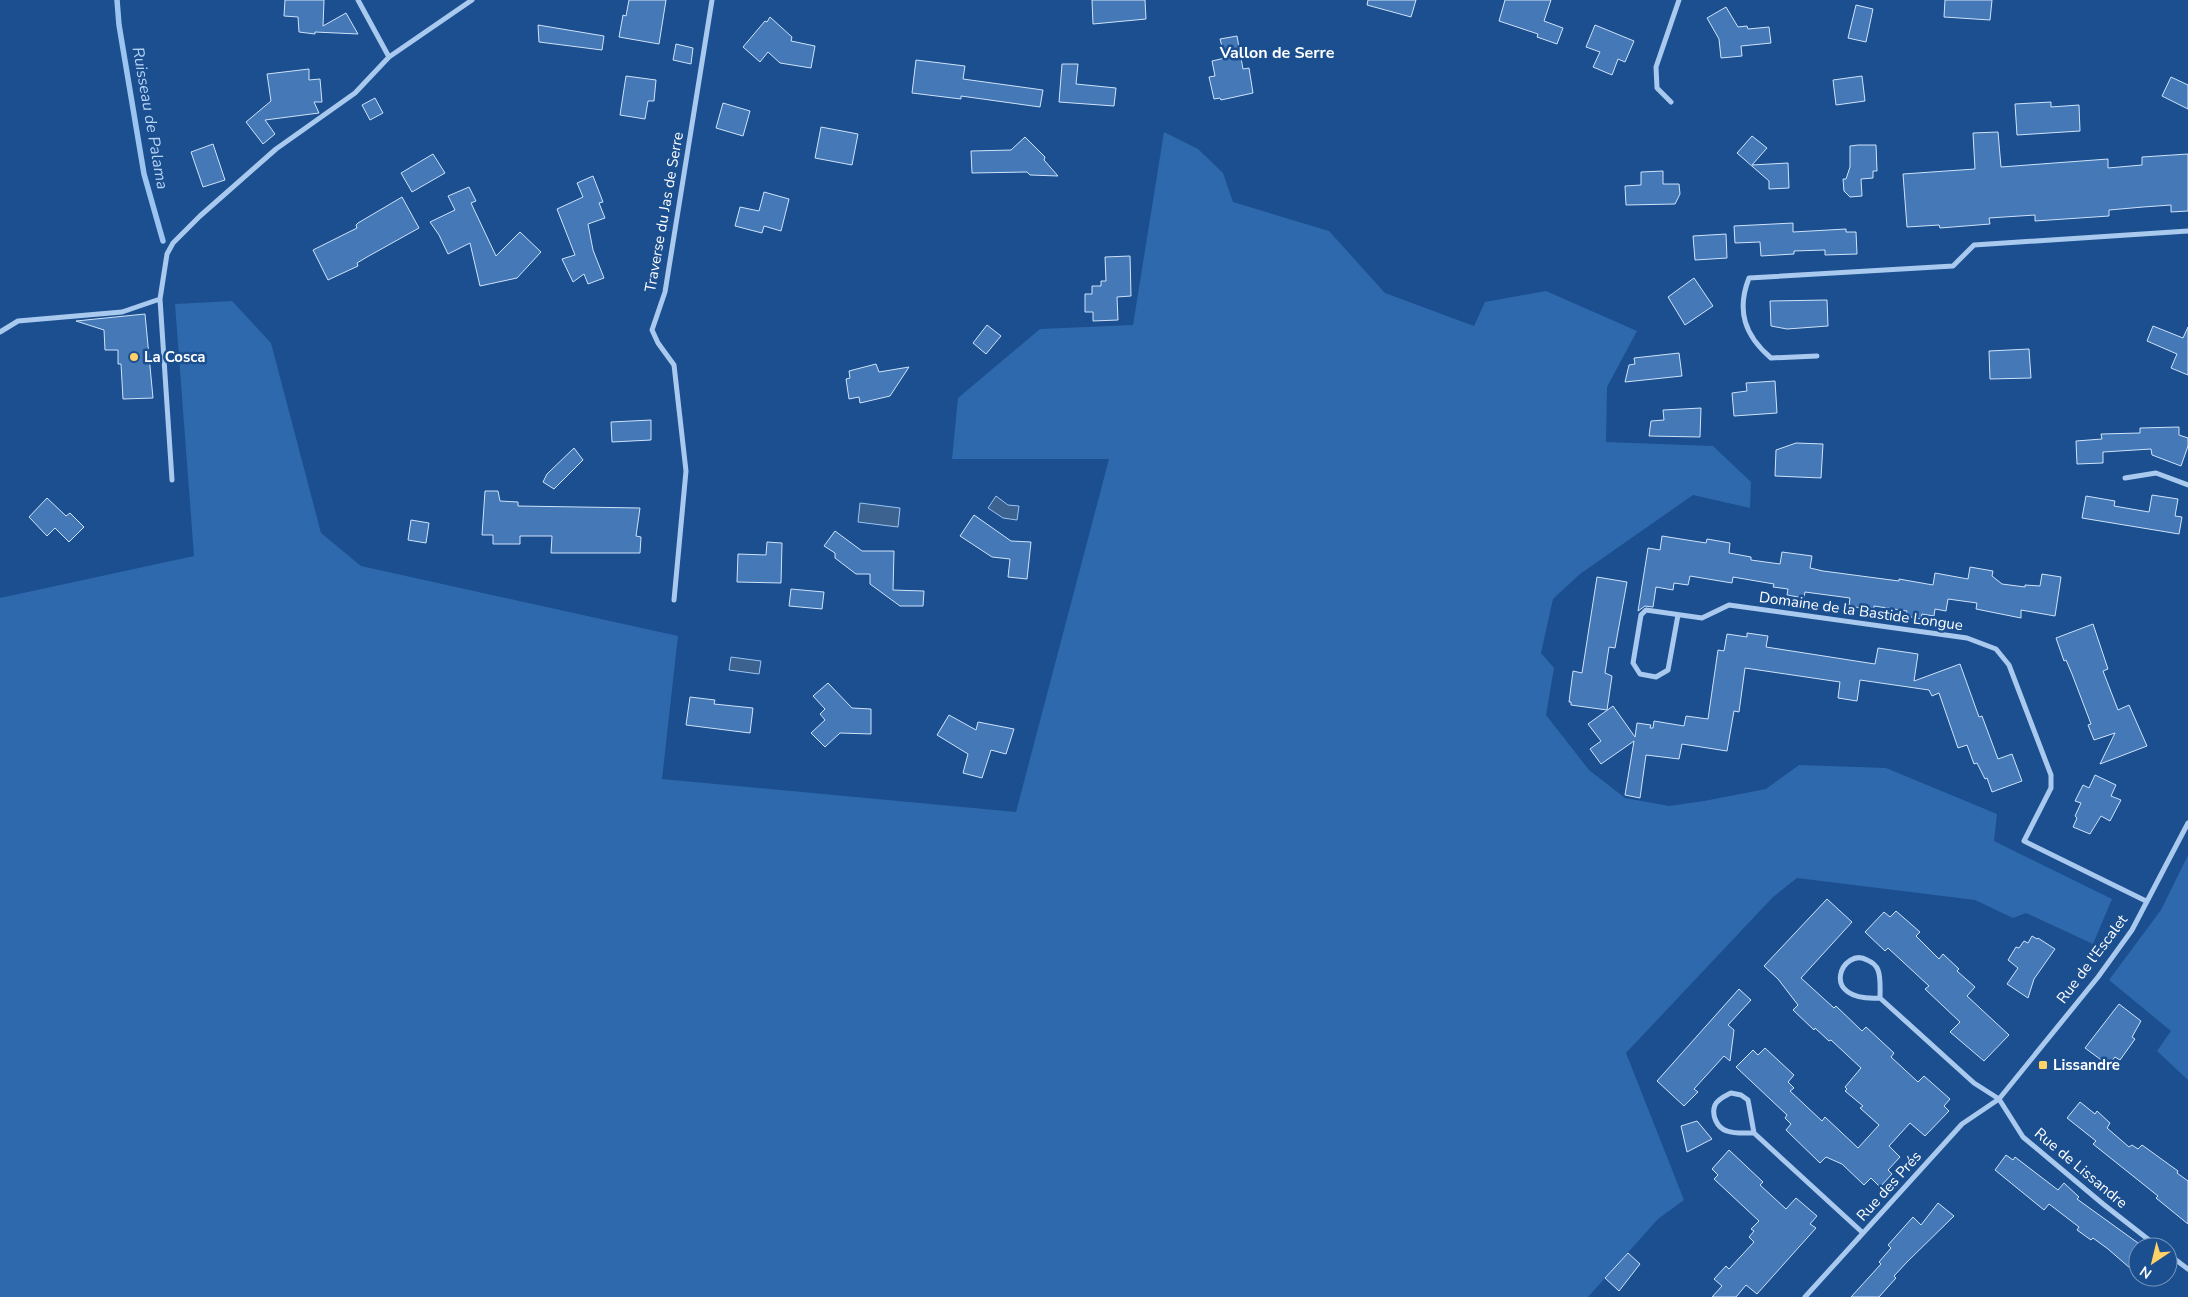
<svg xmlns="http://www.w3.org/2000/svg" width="2188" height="1297" viewBox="0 0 2188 1297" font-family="'Nunito Sans',sans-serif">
  <rect width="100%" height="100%" fill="#1b4f8f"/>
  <path fill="#2e69ad" d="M 1164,132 L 1198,149 L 1223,173 L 1233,202 L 1329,231 L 1385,293 L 1474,326 L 1485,302 L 1546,291 L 1637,331 L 1607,387 L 1606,442 L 1713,446 L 1751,482 L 1750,508 L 1693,495 L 1580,574 L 1553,599 L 1541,653 L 1554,668 L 1546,715 L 1589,770 L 1625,798 L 1669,806 L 1704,801 L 1766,789 L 1799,765 L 1886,768 L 1997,814 L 1994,841 L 2112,899 L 2093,944 L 2026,913 L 2013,918 L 1975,900 L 1797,878 L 1773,897 L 1626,1053 L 1684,1200 L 1658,1219 L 1588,1297 L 0,1297 L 0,598 L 194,556 L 175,304 L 232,301 L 271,343 L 321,533 L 361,566 L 678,636 L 662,779 L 1016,812 L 1109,459 L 952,459 L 958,398 L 1040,329 L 1133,325 Z
    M 2188,855 L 2188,1080 L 2157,1051 L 2171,1031 L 2109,980 L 2161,910 Z"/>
  <path fill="#3c6290" stroke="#9cc4f0" d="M 996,496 L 1008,505 L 1019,506 L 1017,520 L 1003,518 L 988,508 Z
    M 860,503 L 900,508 L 898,527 L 858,522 Z
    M 731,657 L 761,661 L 759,674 L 729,670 Z"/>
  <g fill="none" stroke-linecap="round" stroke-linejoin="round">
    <path stroke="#9cc4f0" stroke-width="5.5" d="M 117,0 L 119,25 L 144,174 L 163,241"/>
  </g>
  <path fill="#4478b7" stroke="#cfe3fa" d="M 285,0 L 324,0 L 323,26 L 346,13 L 358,34 L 315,32 L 315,34 L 299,32 L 298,17 L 284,16 Z
    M 629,0 L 666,0 L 659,44 L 619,37 L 623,15 L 626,16 Z
    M 1092,0 L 1145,0 L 1146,19 L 1093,24 Z
    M 1368,0 L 1416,0 L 1411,17 L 1367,5 Z
    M 1505,0 L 1551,0 L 1544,21 L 1563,28 L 1557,44 L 1537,37 L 1538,34 L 1499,21 Z
    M 1945,0 L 1992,0 L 1990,20 L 1944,17 Z
    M 1856,5 L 1873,9 L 1866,42 L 1848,38 Z
    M 1726,7 L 1738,27 L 1747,26 L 1748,29 L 1769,27 L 1771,43 L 1741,46 L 1742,56 L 1721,58 L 1719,39 L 1707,18 Z
    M 770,17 L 792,37 L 791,41 L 815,46 L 811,68 L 780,63 L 768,52 L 760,62 L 743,47 L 765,21 L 767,22 Z
    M 538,25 L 604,36 L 602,50 L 539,42 Z
    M 1595,25 L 1634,41 L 1625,62 L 1618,59 L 1612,75 L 1593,67 L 1600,52 L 1586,47 Z
    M 1237,36 L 1243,69 L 1249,68 L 1253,93 L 1221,100 L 1220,98 L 1214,99 L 1209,77 L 1215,76 L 1212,61 L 1225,58 L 1220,39 Z
    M 676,44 L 693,48 L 691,64 L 673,60 Z
    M 916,60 L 965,66 L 963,79 L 1043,90 L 1040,107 L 961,96 L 961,99 L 912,93 Z
    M 1062,64 L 1078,64 L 1076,84 L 1116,88 L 1114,106 L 1059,102 Z
    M 309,69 L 309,80 L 320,79 L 322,102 L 314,102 L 319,113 L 265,120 L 275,134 L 263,144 L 246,122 L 271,101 L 267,74 Z
    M 626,76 L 656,80 L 654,101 L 648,101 L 645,119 L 620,115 Z
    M 1862,76 L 1865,101 L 1836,105 L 1833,80 Z
    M 2171,77 L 2188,85 L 2188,109 L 2162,96 Z
    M 375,98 L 383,113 L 370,120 L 362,105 Z
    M 2051,102 L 2051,107 L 2079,105 L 2080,131 L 2017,135 L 2015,104 Z
    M 723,103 L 750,111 L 743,136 L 716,128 Z
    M 821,127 L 858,134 L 852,165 L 815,158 Z
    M 1998,132 L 2001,167 L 2108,159 L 2108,168 L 2142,165 L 2142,157 L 2188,154 L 2188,211 L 2171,212 L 2171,205 L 2143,207 L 2109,210 L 2109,216 L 2035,221 L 2035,215 L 1989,218 L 1990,224 L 1940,228 L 1939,225 L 1907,227 L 1903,174 L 1975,169 L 1973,133 Z
    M 1752,136 L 1767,148 L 1752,165 L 1788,163 L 1789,188 L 1769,189 L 1769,181 L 1737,153 Z
    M 1025,137 L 1045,157 L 1044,160 L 1058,176 L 1030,175 L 1027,172 L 972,173 L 971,151 L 1011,150 Z
    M 213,144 L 225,180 L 203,187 L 191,152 Z
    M 1858,145 L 1876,145 L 1877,171 L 1873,171 L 1873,178 L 1861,179 L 1862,196 L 1850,197 L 1844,191 L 1843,179 L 1846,179 L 1850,167 L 1850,146 Z
    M 433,154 L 445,173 L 412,192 L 401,173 Z
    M 1663,171 L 1663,184 L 1679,184 L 1680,194 L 1675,204 L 1626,205 L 1625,186 L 1641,185 L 1641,172 Z
    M 593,176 L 603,202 L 599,203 L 605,218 L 588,224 L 593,250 L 604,278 L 588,284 L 584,274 L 573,282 L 562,259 L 575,255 L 557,209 L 583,197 L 577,183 Z
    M 469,187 L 476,201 L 471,203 L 496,256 L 520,232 L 541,252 L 517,278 L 480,286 L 470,243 L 448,254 L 439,235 L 430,222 L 455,210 L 448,196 Z
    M 764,192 L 789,199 L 781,231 L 764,226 L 762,233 L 735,226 L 740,207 L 759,211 Z
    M 402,197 L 419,228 L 367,257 L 357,263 L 358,266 L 328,280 L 313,250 L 357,228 L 356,225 L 358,223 Z
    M 1793,223 L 1793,232 L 1846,229 L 1846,232 L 1856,232 L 1857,254 L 1825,255 L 1825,250 L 1794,251 L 1794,254 L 1761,256 L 1760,242 L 1735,243 L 1734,226 Z
    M 1726,234 L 1727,258 L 1695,260 L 1693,236 Z
    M 1130,256 L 1131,296 L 1117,297 L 1118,320 L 1093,321 L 1093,312 L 1085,312 L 1085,294 L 1092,294 L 1092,286 L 1101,286 L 1101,281 L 1106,281 L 1105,257 Z
    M 1694,278 L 1713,306 L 1685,325 L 1668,297 Z
    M 1827,300 L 1828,326 L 1787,329 L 1771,326 L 1770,301 Z
    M 145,314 L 153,398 L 123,399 L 121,364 L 118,364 L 118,350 L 105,350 L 104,330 L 76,321 Z
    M 987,325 L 1001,336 L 986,354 L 973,343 Z
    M 2153,326 L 2183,338 L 2188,327 L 2188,375 L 2171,368 L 2177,354 L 2147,341 Z
    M 2029,349 L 2031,378 L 1990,379 L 1989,351 Z
    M 1679,353 L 1682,376 L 1625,382 L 1629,365 L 1635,364 L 1634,358 Z
    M 876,364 L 879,372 L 909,367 L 890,396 L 860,403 L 859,397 L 849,399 L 846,379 L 850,378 L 849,371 Z
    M 1775,381 L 1777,413 L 1734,416 L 1732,393 L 1747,391 L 1746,383 Z
    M 1701,408 L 1700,437 L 1649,436 L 1651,421 L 1664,420 L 1663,410 Z
    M 651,420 L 651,440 L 612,442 L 611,422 Z
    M 2179,427 L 2179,435 L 2188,438 L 2188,446 L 2181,466 L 2152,455 L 2151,449 L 2103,452 L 2103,463 L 2077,464 L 2076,441 L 2102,439 L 2101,434 L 2140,433 L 2140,428 Z
    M 1796,443 L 1823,444 L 1821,478 L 1775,476 L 1776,450 Z
    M 574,448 L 583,460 L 554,489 L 543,482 L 547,474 Z
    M 485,491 L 498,491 L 500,501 L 518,502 L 518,506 L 640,508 L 636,536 L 641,537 L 640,553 L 551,553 L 552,536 L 520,536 L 520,544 L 493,544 L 493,535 L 482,535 Z
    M 2152,495 L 2178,499 L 2175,516 L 2182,517 L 2179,534 L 2082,518 L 2086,496 L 2115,501 L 2114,506 L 2149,512 Z
    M 47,498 L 66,516 L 70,513 L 84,527 L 69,542 L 55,528 L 47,536 L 29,517 Z
    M 974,515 L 1011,541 L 1031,542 L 1027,579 L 1008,577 L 1010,559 L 992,557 L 960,536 Z
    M 411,520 L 429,523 L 426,543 L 408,540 Z
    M 835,531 L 862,551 L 894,551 L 893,590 L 924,591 L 923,606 L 900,606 L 870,584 L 870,574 L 856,574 L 835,558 L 835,553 L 824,546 Z
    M 1662,536 L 1706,543 L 1707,539 L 1730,543 L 1729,553 L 1751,557 L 1751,560 L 1780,564 L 1782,552 L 1812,556 L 1810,568 L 1823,571 L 1899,581 L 1899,579 L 1933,585 L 1935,573 L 1968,579 L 1970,567 L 1993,571 L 1992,576 L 2002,584 L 2025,587 L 2025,585 L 2040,586 L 2042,574 L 2061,577 L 2055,616 L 2021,610 L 2021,618 L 1976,609 L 1977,603 L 1948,599 L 1946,611 L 1935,609 L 1934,616 L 1922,614 L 1921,619 L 1906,616 L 1907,611 L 1874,606 L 1874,610 L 1849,606 L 1850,598 L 1805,592 L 1804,598 L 1787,595 L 1788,589 L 1773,587 L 1774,584 L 1733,577 L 1732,583 L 1690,576 L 1688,585 L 1674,583 L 1673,590 L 1656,587 L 1653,607 L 1645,606 L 1638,611 L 1648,548 L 1660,550 Z
    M 767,542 L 782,543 L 781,583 L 737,582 L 738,554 L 766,555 Z
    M 1597,577 L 1627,582 L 1615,648 L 1609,647 L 1605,673 L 1612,676 L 1607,710 L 1571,705 L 1571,702 L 1569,702 L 1573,671 L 1582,673 Z
    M 791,589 L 824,592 L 822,609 L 789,606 Z
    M 2093,624 L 2108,669 L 2103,671 L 2118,710 L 2129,705 L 2147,746 L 2100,764 L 2115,733 L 2094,740 L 2088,725 L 2091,724 L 2072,674 L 2066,660 L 2064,661 L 2056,638 Z
    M 1747,633 L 1768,636 L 1766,647 L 1875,664 L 1878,648 L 1918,654 L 1914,681 L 1960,664 L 1979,717 L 1982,716 L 1998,759 L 2012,754 L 2022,781 L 1992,792 L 1987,778 L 1985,779 L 1977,763 L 1974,764 L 1967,745 L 1958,748 L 1939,693 L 1932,696 L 1929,690 L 1860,680 L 1857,701 L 1838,698 L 1840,682 L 1745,668 L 1739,712 L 1734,711 L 1727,751 L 1682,744 L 1679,759 L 1646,755 L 1640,798 L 1625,795 L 1634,741 L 1601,764 L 1590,749 L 1601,741 L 1588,724 L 1613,706 L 1635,737 L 1637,723 L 1651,725 L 1650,728 L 1653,728 L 1654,721 L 1684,726 L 1686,716 L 1708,719 L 1718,650 L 1724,651 L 1727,634 L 1747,637 Z
    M 828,683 L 852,708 L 871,709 L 871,734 L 840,733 L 825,747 L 811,733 L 825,720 L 820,714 L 825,709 L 813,696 Z
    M 690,697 L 715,700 L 714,704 L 753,708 L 750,733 L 686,725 Z
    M 949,715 L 976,730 L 978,722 L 1014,729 L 1006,754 L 991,750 L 982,778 L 963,773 L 968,754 L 937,735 Z
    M 2095,775 L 2116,785 L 2111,796 L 2121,800 L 2110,821 L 2101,816 L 2090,834 L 2073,827 L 2077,818 L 2075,816 L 2081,803 L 2075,801 L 2083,785 L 2089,788 Z
    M 1827,899 L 1852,922 L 1801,978 L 1834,1008 L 1836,1006 L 1862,1031 L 1866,1027 L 1894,1053 L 1891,1057 L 1918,1082 L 1924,1076 L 1950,1099 L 1944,1106 L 1949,1111 L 1925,1136 L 1910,1123 L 1889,1146 L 1900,1157 L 1888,1170 L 1892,1174 L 1880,1187 L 1871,1178 L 1864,1185 L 1842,1164 L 1826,1157 L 1820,1163 L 1786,1130 L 1791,1124 L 1785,1118 L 1787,1115 L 1736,1067 L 1753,1050 L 1758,1055 L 1765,1048 L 1794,1075 L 1788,1082 L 1794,1088 L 1790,1091 L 1822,1121 L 1825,1117 L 1858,1148 L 1879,1125 L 1860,1108 L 1863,1106 L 1845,1091 L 1847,1089 L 1845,1087 L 1861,1068 L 1831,1040 L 1829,1041 L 1815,1028 L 1814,1030 L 1793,1010 L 1798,1005 L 1778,979 L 1764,966 Z
    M 1896,911 L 1920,932 L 1916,936 L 1939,959 L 1943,954 L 1959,969 L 1957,971 L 1975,987 L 1967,996 L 2009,1035 L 1984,1061 L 1950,1032 L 1960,1022 L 1925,989 L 1929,986 L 1888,948 L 1885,951 L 1865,932 L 1884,912 L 1890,917 Z
    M 2032,936 L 2037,939 L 2038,938 L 2055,949 L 2034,979 L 2028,998 L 2007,984 L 2018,968 L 2008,960 L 2016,947 L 2019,948 L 2024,941 L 2028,943 Z
    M 1739,989 L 1751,1000 L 1728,1025 L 1734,1030 L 1730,1061 L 1724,1056 L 1694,1089 L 1698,1092 L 1684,1106 L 1657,1081 Z
    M 2119,1004 L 2141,1021 L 2132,1037 L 2135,1039 L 2120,1060 L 2115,1057 L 2108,1065 L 2085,1048 Z
    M 2080,1102 L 2095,1114 L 2097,1111 L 2110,1123 L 2107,1128 L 2129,1147 L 2132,1145 L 2138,1149 L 2142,1145 L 2178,1171 L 2177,1173 L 2188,1181 L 2188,1224 L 2156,1198 L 2158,1196 L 2093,1144 L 2096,1141 L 2067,1118 Z
    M 1697,1121 L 1712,1139 L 1687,1152 L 1681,1126 Z
    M 1729,1150 L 1763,1182 L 1760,1185 L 1786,1209 L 1796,1198 L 1817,1216 L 1810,1224 L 1816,1228 L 1757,1294 L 1746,1285 L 1736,1297 L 1712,1297 L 1722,1286 L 1714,1279 L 1726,1266 L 1729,1269 L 1754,1242 L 1749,1237 L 1754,1231 L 1751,1229 L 1759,1221 L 1714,1179 L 1718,1175 L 1712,1169 Z
    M 2006,1155 L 2013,1160 L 2015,1157 L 2058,1190 L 2064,1183 L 2079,1197 L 2077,1199 L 2138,1243 L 2138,1275 L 2108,1249 L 2093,1238 L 2091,1240 L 2077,1230 L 2079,1227 L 2049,1204 L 2044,1210 L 1995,1170 Z
    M 1938,1203 L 1954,1216 L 1907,1262 L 1894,1276 L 1896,1278 L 1879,1297 L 1851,1297 L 1881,1264 L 1879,1262 L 1891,1248 L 1888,1245 L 1913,1217 L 1921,1225 Z
    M 1628,1253 L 1640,1264 L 1619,1291 L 1605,1278 Z"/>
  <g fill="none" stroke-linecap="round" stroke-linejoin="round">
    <path stroke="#a9c9ee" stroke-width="5" d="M 358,0 L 389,57
      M 1671,102 L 1657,88 L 1656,67 L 1679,0
      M 0,332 L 18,321 L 122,312 L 160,299
      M 1817,356 L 1771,358 C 1745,336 1736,311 1749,278 L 1953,266 L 1974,245 L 2188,231
      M 2125,478 L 2156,473 L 2188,485
      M 172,480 L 160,299 L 167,254 L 173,243 L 200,216 L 276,149 L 355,93 L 389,57 L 472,0
      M 674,600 L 686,471 L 674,365 L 658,343 L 652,330 L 665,292 L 712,0
      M 1678,615 L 1668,670 L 1656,677 L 1640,674 L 1633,663 L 1641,615 L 1646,610 L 1702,618 L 1729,605 L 1967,638 L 1996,649 L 2009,665 L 2051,775 L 2051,788 L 2024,841 L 2146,901
      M 1880,998 C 1816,1002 1843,946 1867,960 C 1872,962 1876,965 1878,970 C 1881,978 1880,989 1880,998 L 1974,1083 L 1999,1099 L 2023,1137 L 2103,1204 L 2158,1247
      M 1754,1133 L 1748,1100 L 1741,1095 L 1731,1093 C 1725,1096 1718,1099 1715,1105 C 1711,1115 1717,1128 1727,1131 C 1735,1134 1745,1133 1754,1133 L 1863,1233
      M 2168,1254 L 2188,1269
      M 1805,1297 L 1962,1124 L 1999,1099 L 2098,977 L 2132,930 L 2188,823"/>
  </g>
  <g fill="#ffd166" stroke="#1b4f8f" stroke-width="2">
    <circle cx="134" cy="357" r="5"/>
    <rect x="2038" y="1060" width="10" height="10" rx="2.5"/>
  </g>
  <g text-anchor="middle" stroke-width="5" stroke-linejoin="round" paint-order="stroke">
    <g font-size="15" fill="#fff" stroke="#1b4f8f">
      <text transform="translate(664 212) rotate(-80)" y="5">Traverse du Jas de Serre</text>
      <text transform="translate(1861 611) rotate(8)" y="5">Domaine de la Bastide Longue</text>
      <text transform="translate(2092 959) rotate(-53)" y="5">Rue de l'Escalet</text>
      <text transform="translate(2081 1168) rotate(40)" y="5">Rue de Lissandre</text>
      <text transform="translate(1889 1186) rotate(-48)" y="5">Rue des Prés</text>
    </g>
    <g font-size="15" font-weight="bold" fill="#fff" stroke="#1b4f8f" text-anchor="start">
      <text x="144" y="362">La Cosca</text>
      <text x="2053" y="1070">Lissandre</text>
    </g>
    <g font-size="16" font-weight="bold" fill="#fff" stroke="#1b4f8f">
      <text x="1277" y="58">Vallon de Serre</text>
    </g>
    <g font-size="16" font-style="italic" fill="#b5d3f5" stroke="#1b4f8f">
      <text transform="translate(151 118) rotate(80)" y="6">Ruisseau de Palama</text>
    </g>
  </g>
  <g transform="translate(2153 1262) rotate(215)"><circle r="24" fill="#1b4f8f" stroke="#7695bc"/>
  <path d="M0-4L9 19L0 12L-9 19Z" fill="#ffd166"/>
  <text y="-8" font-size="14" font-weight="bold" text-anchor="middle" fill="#ffffff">N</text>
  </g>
</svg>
